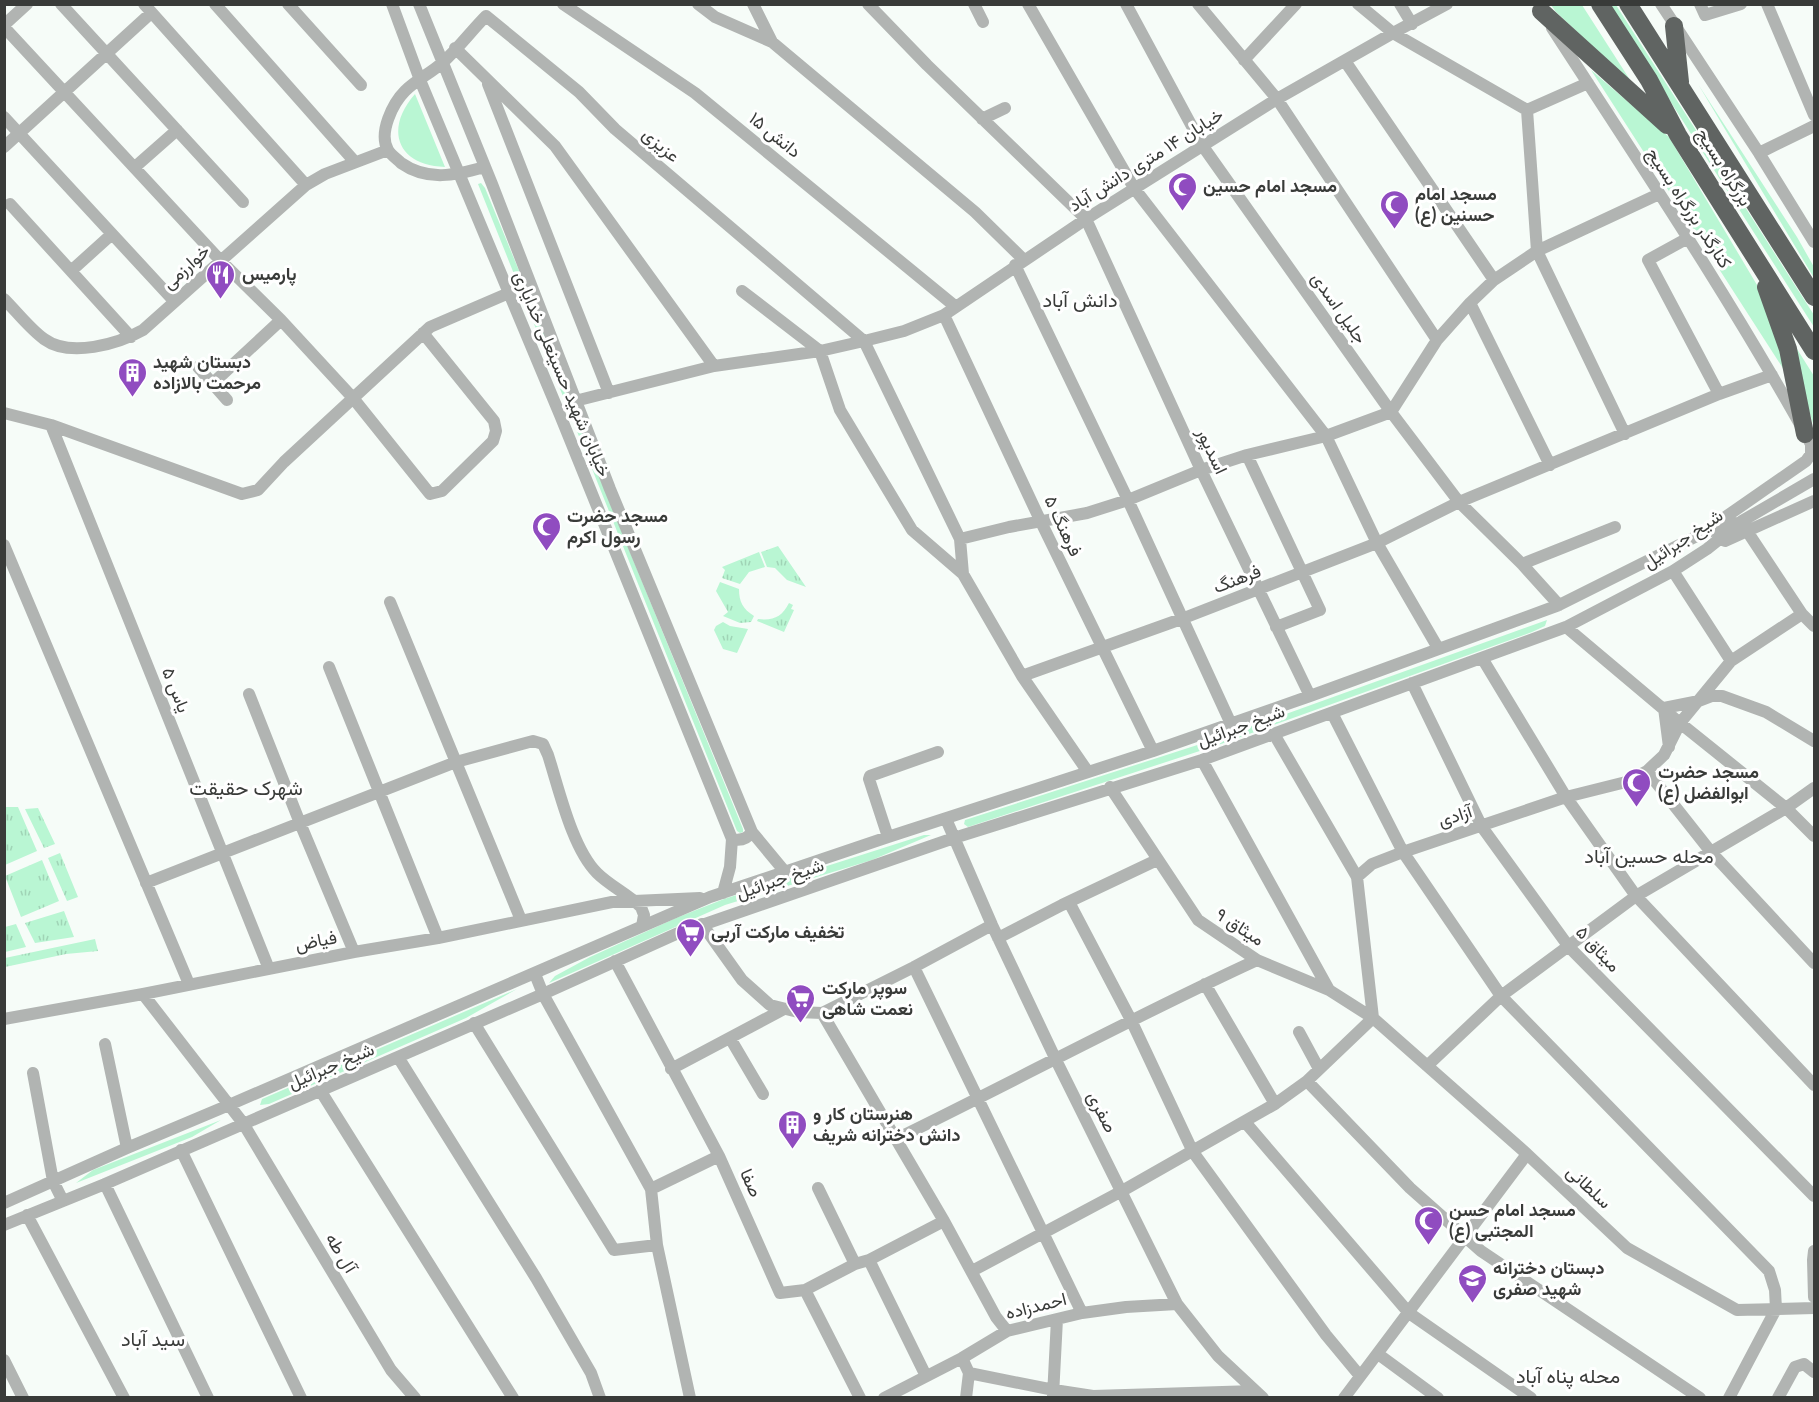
<svg xmlns="http://www.w3.org/2000/svg" width="1819" height="1402" viewBox="0 0 1819 1402" font-family="Lato,Vazirmatn,sans-serif">
  <defs>
    <pattern id="park-tufts" width="24" height="20" patternUnits="userSpaceOnUse" patternTransform="scale(1.5)"><rect width="24" height="20" fill="#b9f6d3"/><path d="M3 7l-1-3M5 7V3M7 7l1-3M15 17l-1-3M17 17v-4M19 17l1-3" fill="none" stroke="#a0d4b6"/></pattern>
  </defs>
  <rect width="100%" height="100%" fill="#f6fcf8"/>
  <path fill="#b9f6d3" d="M 1551,5 L 1582,5 L 1632,83 L 1556,12 Z
    M 1609,5 L 1616,5 L 1814,315 L 1814,327 Z
    M 1591,70 L 1669,137 L 1760,290 L 1779,346 L 1786,373 Z
    M 1698,84 L 1797,237 L 1814,267 L 1814,278 Z
    M 415,94 L 445,167 C 397,166 384,129 415,94 Z
    M 481,183 L 485,188 L 559,368 L 590,454 L 743,829 L 743,832 L 740,833 L 737,831 L 478,184 Z
    M 1785,330 L 1814,376 L 1814,427 Z
    M 1547,620 L 1545,626 L 1532,632 L 1221,744 L 968,827 L 964,824 L 965,820 L 1219,738 Z
    M 924,835 L 931,835 L 872,860 L 725,905 L 549,983 L 555,976 L 590,957 L 676,918 L 724,899 Z
    M 517,989 L 466,1018 L 269,1104 L 260,1105 L 262,1099 Z
    M 221,1120 L 192,1137 L 76,1183 L 93,1170 Z"/>
  <path fill="url(#park-tufts)" d="M 778,546 L 806,587 L 787,580 L 775,568 L 767,567 L 761,552 Z
    M 759,552 L 765,567 L 749,572 L 740,584 L 722,578 L 725,570 L 722,567 Z
    M 720,582 L 739,589 C 739,602 743,609 754,616 L 751,622 L 740,623 L 723,616 L 728,612 L 716,591 Z
    M 789,603 L 793,605 L 791,609 L 794,610 L 784,632 L 757,621 L 758,619 C 773,621 782,617 789,603 Z
    M 723,622 L 730,626 L 748,629 L 737,653 L 723,649 L 714,630 L 716,626 Z
    M 5,807 L 18,807 L 37,851 L 5,865 Z
    M 38,808 L 55,844 L 44,848 L 25,809 Z
    M 60,853 L 78,897 L 67,901 L 48,858 Z
    M 42,860 L 59,901 L 21,917 L 5,876 Z
    M 64,911 L 74,937 L 35,943 L 25,923 Z
    M 16,924 L 26,947 L 5,952 L 5,927 Z
    M 95,939 L 98,951 L 66,954 L 5,967 L 5,958 Z"/>
  <g fill="none" stroke-linecap="round" stroke-linejoin="round">
    <path stroke="#b1b4b2" stroke-width="12" d="M 61,4 L 243,202
      M 144,4 L 306,185
      M 215,4 L 355,162
      M 288,4 L 361,85
      M 392,4 L 420,80 L 560,415 L 732,839 L 730,867 L 723,893
      M 419,4 L 492,184 L 610,489 L 752,832 L 786,873
      M 563,4 L 695,93 L 956,307
      M 698,4 L 715,17 L 772,42
      M 753,4 L 772,42 L 975,212 L 1023,259
      M 868,4 L 927,65 L 1086,219 L 1201,470 L 1310,696
      M 974,4 L 983,22
      M 1028,4 L 1134,188 L 1326,436 L 1377,543 L 1438,648
      M 1126,4 L 1202,145 L 1391,412 L 1459,502 L 1522,564 L 1559,605
      M 1198,4 L 1277,99 L 1437,340
      M 1358,4 L 1393,33 L 1527,110
      M 1400,4 L 1412,24
      M 1661,4 L 1759,153 L 1814,242
      M 1700,4 L 1705,15 L 1741,4
      M 1767,4 L 1814,115
      M 4,25 L 27,4
      M 4,27 L 220,260 L 281,320 L 353,398 L 430,494 L 442,491 L 493,441 L 496,431 L 494,421 L 423,333
      M 1552,28 C 1641,165 1732,301 1811,444 L 1811,454 L 1806,461 L 1711,527
      M 455,48 L 555,146 L 714,366
      M 1244,60 L 1296,4
      M 1345,61 L 1494,280
      M 488,84 L 609,393
      M 1527,110 L 1537,251 L 1625,434
      M 1527,110 L 1588,83
      M 4,117 L 174,301
      M 982,119 L 1005,108
      M 4,147 L 151,13
      M 1759,153 L 1814,126
      M 135,167 L 177,130
      M 485,167 C 456,175 428,182 401,163 C 397,159 391,155 388,150 C 378,133 393,103 405,91 C 416,80 431,73 442,63 C 458,49 471,31 486,16 L 579,92 L 615,129 L 864,341 L 960,539 L 963,574
      M 10,204 L 131,337
      M 1688,238 L 1648,260 L 1719,394
      M 1015,265 L 1128,500 L 1231,724
      M 71,271 L 112,234
      M 742,291 L 820,351 L 840,410 L 912,530 L 963,574 L 1022,676 L 1088,772
      M 4,299 C 17,312 30,329 44,339 C 70,358 118,344 143,330 L 306,185 L 325,174 L 388,150
      M 1470,303 L 1550,465
      M 944,315 L 1041,522 L 1153,751
      M 198,367 L 227,400
      M 212,384 L 281,320
      M 575,401 L 714,366 L 820,351 L 864,341 L 904,331 L 944,315 L 1086,219 L 1277,99 L 1393,33 L 1447,4
      M 4,413 L 51,425 L 242,494 L 258,490 L 284,462 L 430,327 L 509,293
      M 51,425 L 269,969
      M 1247,455 L 1320,610 L 1276,627
      M 1747,531 L 1802,614 L 1814,626
      M 960,539 L 1009,527 L 1087,513 L 1128,500 L 1201,470 L 1247,455 L 1326,436 L 1391,412 L 1437,340 L 1470,303 L 1494,280 L 1537,251 L 1659,194
      M 1725,541 L 1814,501
      M 4,545 L 189,984
      M 1522,564 L 1615,527
      M 1673,571 L 1731,661
      M 390,602 L 521,920
      M 1566,627 L 1680,723 L 1786,808 L 1814,836
      M 1482,658 L 1566,797 L 1636,896 L 1814,1085
      M 329,667 L 438,938
      M 1022,676 L 1184,618 L 1377,543 L 1459,502 L 1719,394 L 1772,375
      M 1412,683 L 1482,827 L 1569,947 L 1814,1196
      M 249,694 L 300,823 L 354,952
      M 1332,713 L 1403,852 L 1501,996 L 1769,1271 L 1775,1290 L 1776,1309 L 1729,1398
      M 1274,734 L 1357,877
      M 1669,747 L 1664,708 L 1699,701 L 1712,696 L 1722,696 L 1766,712 L 1814,741
      M 1202,760 L 1329,990
      M 1647,771 L 1711,852 L 1814,963
      M 1110,787 L 1198,920 L 1257,960 L 1329,990 L 1373,1018 L 1527,1154 L 1627,1248 L 1737,1310 L 1814,1308
      M 946,819 L 992,925 L 1056,1060 L 1177,1304 L 1218,1356 L 1263,1398
      M 888,837 L 869,779 L 870,776 L 938,752
      M 732,839 C 740,841 747,839 752,832
      M 146,883 L 456,762 L 533,741 L 543,744 L 548,755 C 559,789 572,848 597,873 C 610,886 628,894 641,907 L 644,915 L 642,926
      M 1069,902 L 1131,1020 L 1193,1152 L 1326,1335 L 1360,1376
      M 702,924 L 742,980 L 770,1005 L 798,1012 L 822,1013 L 914,967 L 992,925
      M 998,938 L 1062,905 L 1157,860
      M 615,961 L 719,1156 L 780,1293 L 805,1290 L 860,1398
      M 914,967 L 1082,1313
      M 535,974 L 543,994 L 651,1189 L 657,1245 L 690,1398
      M 1205,984 L 1275,1104
      M 143,994 L 243,1123 L 391,1370 L 415,1398
      M 822,1013 L 944,1221 L 996,1317 L 1007,1331
      M 1373,1018 L 1357,877 L 1372,864 L 1403,852 L 1566,797 L 1626,782 L 1647,771 L 1664,755 L 1680,723 L 1731,661 L 1802,614
      M 4,1019 L 143,994 L 354,952 L 438,938 L 612,902 L 700,898
      M 474,1023 L 614,1250 L 657,1245
      M 1299,1032 L 1319,1069
      M 730,1038 L 763,1094
      M 105,1044 L 127,1148
      M 398,1057 L 536,1278 L 591,1373 L 600,1398
      M 1427,1066 L 1501,996 L 1636,896 L 1786,808 L 1814,788
      M 671,1069 L 784,1009
      M 33,1073 L 53,1181 L 63,1201
      M 1307,1081 L 1410,1188 L 1481,1251 L 1700,1398
      M 320,1090 L 513,1398
      M 1245,1122 L 1409,1313 L 1531,1398
      M 896,1139 C 1017,1080 1135,1016 1257,960
      M 181,1150 L 301,1398
      M 105,1184 L 208,1398
      M 818,1188 L 855,1264
      M 651,1189 L 719,1156
      M 4,1203 L 127,1148 L 229,1105 L 710,897 L 888,837 L 1153,751 L 1310,696 L 1559,605 L 1701,534 L 1735,523
      M 27,1215 L 124,1398
      M 4,1225 L 105,1184 L 543,994 L 676,934 L 954,838 L 1202,760 L 1566,627 L 1673,571 L 1707,549 L 1742,521 L 1814,479
      M 1814,1251 L 1813,1260 L 1814,1297
      M 869,1260 L 926,1376
      M 972,1271 L 1122,1191 L 1275,1104 L 1307,1081 L 1373,1018
      M 805,1290 L 855,1264 L 869,1260 L 944,1221
      M 1378,1354 L 1438,1398
      M 962,1358 L 969,1373 L 1054,1390 L 1093,1396 L 1255,1391
      M 4,1360 L 23,1398
      M 1053,1396 L 1057,1319
      M 884,1398 L 962,1358 L 1007,1331 L 1082,1313 L 1126,1307 L 1177,1304
      M 966,1398 L 969,1373
      M 1344,1398 L 1527,1154
      M 1778,1398 L 1795,1367 L 1804,1364 L 1814,1372"/>
    <path stroke="#606462" stroke-width="18" d="M 1600,4 L 1649,80 L 1678,135 L 1814,351
      M 1628,4 L 1814,297
      M 1541,11 L 1667,125
      M 1674,26 L 1680,82
      M 1766,287 L 1788,349 L 1805,434"/>
  </g>
  <defs>
    <symbol id="mosque-pin" viewBox="-11 -11 22 30"><path d="M0 17L-7.5 6A9.5 9.5 0 1 1 7.5 6Z" fill="#904cc0" stroke="#fff"/><path d="M3.5-4.9A6 6 0 1 0 3.5 4.9A5 5 0 1 1 3.5-4.9Z" fill="#fff"/></symbol>
    <symbol id="restaurant-pin" viewBox="-11 -11 22 30"><path d="M0 17L-7.5 6A9.5 9.5 0 1 1 7.5 6Z" fill="#904cc0" stroke="#fff"/><path d="M-5-6h1v4h1v-4h1v4h1v-4h1v5L-1.5 .5V6h-2V.5L-5-1ZM5-6V6H3V1.5H1.5Q1.5-4 5-6Z" fill="#fff"/></symbol>
    <symbol id="building-pin" viewBox="-11 -11 22 30"><path d="M0 17L-7.5 6A9.5 9.5 0 1 1 7.5 6Z" fill="#904cc0" stroke="#fff"/><path d="M-4-6H4V6H1V3H-1V6H-4ZM-2.5-4.3h1.7v1.8h-1.7ZM.8-4.3h1.7v1.8H.8ZM-2.5-1h1.7V.8h-1.7ZM.8-1h1.7V.8H.8Z" fill="#fff"/></symbol>
    <symbol id="supermarket-pin" viewBox="-11 -11 22 30"><path d="M0 17L-7.5 6A9.5 9.5 0 1 1 7.5 6Z" fill="#904cc0" stroke="#fff"/><path d="M-6-5.5h2.5l.6 2H6L4.5 2H-2.5L-4.4-4H-6ZM-1.5 3.2a1.3 1.3 0 1 0 .1 0ZM3 3.2a1.3 1.3 0 1 0 .1 0Z" fill="#fff"/></symbol>
    <symbol id="school-pin" viewBox="-11 -11 22 30"><path d="M0 17L-7.5 6A9.5 9.5 0 1 1 7.5 6Z" fill="#904cc0" stroke="#fff"/><path d="M0-5L7-2L0 1L-7-2ZM-4 1L0 2.5L4 1V4Q0 6-4 4Z" fill="#fff"/></symbol>
  </defs>
  <g fill-rule="evenodd">
    <use href="#mosque-pin" x="1166" y="170" width="33" height="45"/>
    <use href="#mosque-pin" x="1378" y="188" width="33" height="45"/>
    <use href="#restaurant-pin" x="204" y="258" width="33" height="45"/>
    <use href="#building-pin" x="116" y="356" width="33" height="45"/>
    <use href="#mosque-pin" x="530" y="510" width="33" height="45"/>
    <use href="#mosque-pin" x="1620" y="766" width="33" height="45"/>
    <use href="#supermarket-pin" x="674" y="916" width="33" height="45"/>
    <use href="#supermarket-pin" x="784" y="982" width="33" height="45"/>
    <use href="#building-pin" x="776" y="1108" width="33" height="45"/>
    <use href="#mosque-pin" x="1412" y="1204" width="33" height="45"/>
    <use href="#school-pin" x="1456" y="1262" width="33" height="45"/>
  </g>
  <g text-anchor="middle" stroke-width="6" stroke-linejoin="round" paint-order="stroke">
    <g font-size="18" fill="#393b39" stroke="#fff">
      <text transform="translate(775 135) rotate(39)" y="6">دانش ۱۵</text>
      <text transform="translate(661 145) rotate(40)" y="6">عزیزی</text>
      <text transform="translate(1146 160) rotate(-32)" y="6">خیابان ۱۴ متری دانش آباد</text>
      <text transform="translate(1724 167) rotate(58)" y="6">بزرگراه بسیج</text>
      <text transform="translate(1689 208) rotate(57)" y="6">کنارگذر بزرگراه بسیج</text>
      <text transform="translate(186 267) rotate(-42)" y="6">خوارزمی</text>
      <text transform="translate(1339 308) rotate(55)" y="6">جلیل اسدی</text>
      <text transform="translate(562 374) rotate(67)" y="6">خیابان شهید حسینعلی خدایاری</text>
      <text transform="translate(1212 451) rotate(65)" y="6">اسدپور</text>
      <text transform="translate(1063 526) rotate(65)" y="6">فرهنگ ۵</text>
      <text transform="translate(1683 539) rotate(-34)" y="6">شیخ جبرائیل</text>
      <text transform="translate(1237 579) rotate(-21)" y="6">فرهنگ</text>
      <text transform="translate(176 690) rotate(68)" y="6">یاس ۵</text>
      <text transform="translate(1241 726) rotate(-20)" y="6">شیخ جبرائیل</text>
      <text transform="translate(1455 816) rotate(-18)" y="6">آزادی</text>
      <text transform="translate(780 879) rotate(-19)" y="6">شیخ جبرائیل</text>
      <text transform="translate(1240 927) rotate(33)" y="6">میثاق ۹</text>
      <text transform="translate(316 941) rotate(-11)" y="6">فیاض</text>
      <text transform="translate(1598 949) rotate(47)" y="6">میثاق ۵</text>
      <text transform="translate(331 1066) rotate(-23)" y="6">شیخ جبرائیل</text>
      <text transform="translate(1102 1112) rotate(63)" y="6">صفری</text>
      <text transform="translate(751 1183) rotate(66)" y="6">صفا</text>
      <text transform="translate(1589 1187) rotate(43)" y="6">سلطانی</text>
      <text transform="translate(341 1253) rotate(59)" y="6">آل طه</text>
      <text transform="translate(1036 1306) rotate(-14)" y="6">احمدزاده</text>
    </g>
    <g font-size="18" font-weight="bold" fill="#393b39" stroke="#fff" text-anchor="start">
      <text x="1203" y="192">مسجد امام حسین</text>
      <text x="1415" y="200">مسجد امام<tspan x="1415" dy="21">حسنین (ع)</tspan></text>
      <text x="242" y="280">پارمیس</text>
      <text x="153" y="368">دبستان شهید<tspan x="153" dy="21">مرحمت بالازاده</tspan></text>
      <text x="567" y="522">مسجد حضرت<tspan x="567" dy="21">رسول اکرم</tspan></text>
      <text x="1658" y="778">مسجد حضرت<tspan x="1658" dy="21">ابوالفضل (ع)</tspan></text>
      <text x="711" y="938">تخفیف مارکت آربی</text>
      <text x="822" y="994">سوپر مارکت<tspan x="822" dy="21">نعمت شاهی</tspan></text>
      <text x="813" y="1120">هنرستان کار و<tspan x="813" dy="21">دانش دخترانه شریف</tspan></text>
      <text x="1449" y="1216">مسجد امام حسن<tspan x="1449" dy="21">المجتبی (ع)</tspan></text>
      <text x="1493" y="1274">دبستان دخترانه<tspan x="1493" dy="21">شهید صفری</tspan></text>
    </g>
    <g font-size="20" fill="#393b39" stroke="#fff">
      <text x="1080" y="307">دانش آباد</text>
      <text x="246" y="795">شهرک حقیقت</text>
      <text x="1649" y="863">محله حسین آباد</text>
      <text x="153" y="1346">سید آباد</text>
      <text x="1568" y="1383">محله پناه آباد</text>
    </g>
  </g>
  <rect width="1819" height="1402" fill="none" stroke="#393b39" stroke-width="12"/>
</svg>
